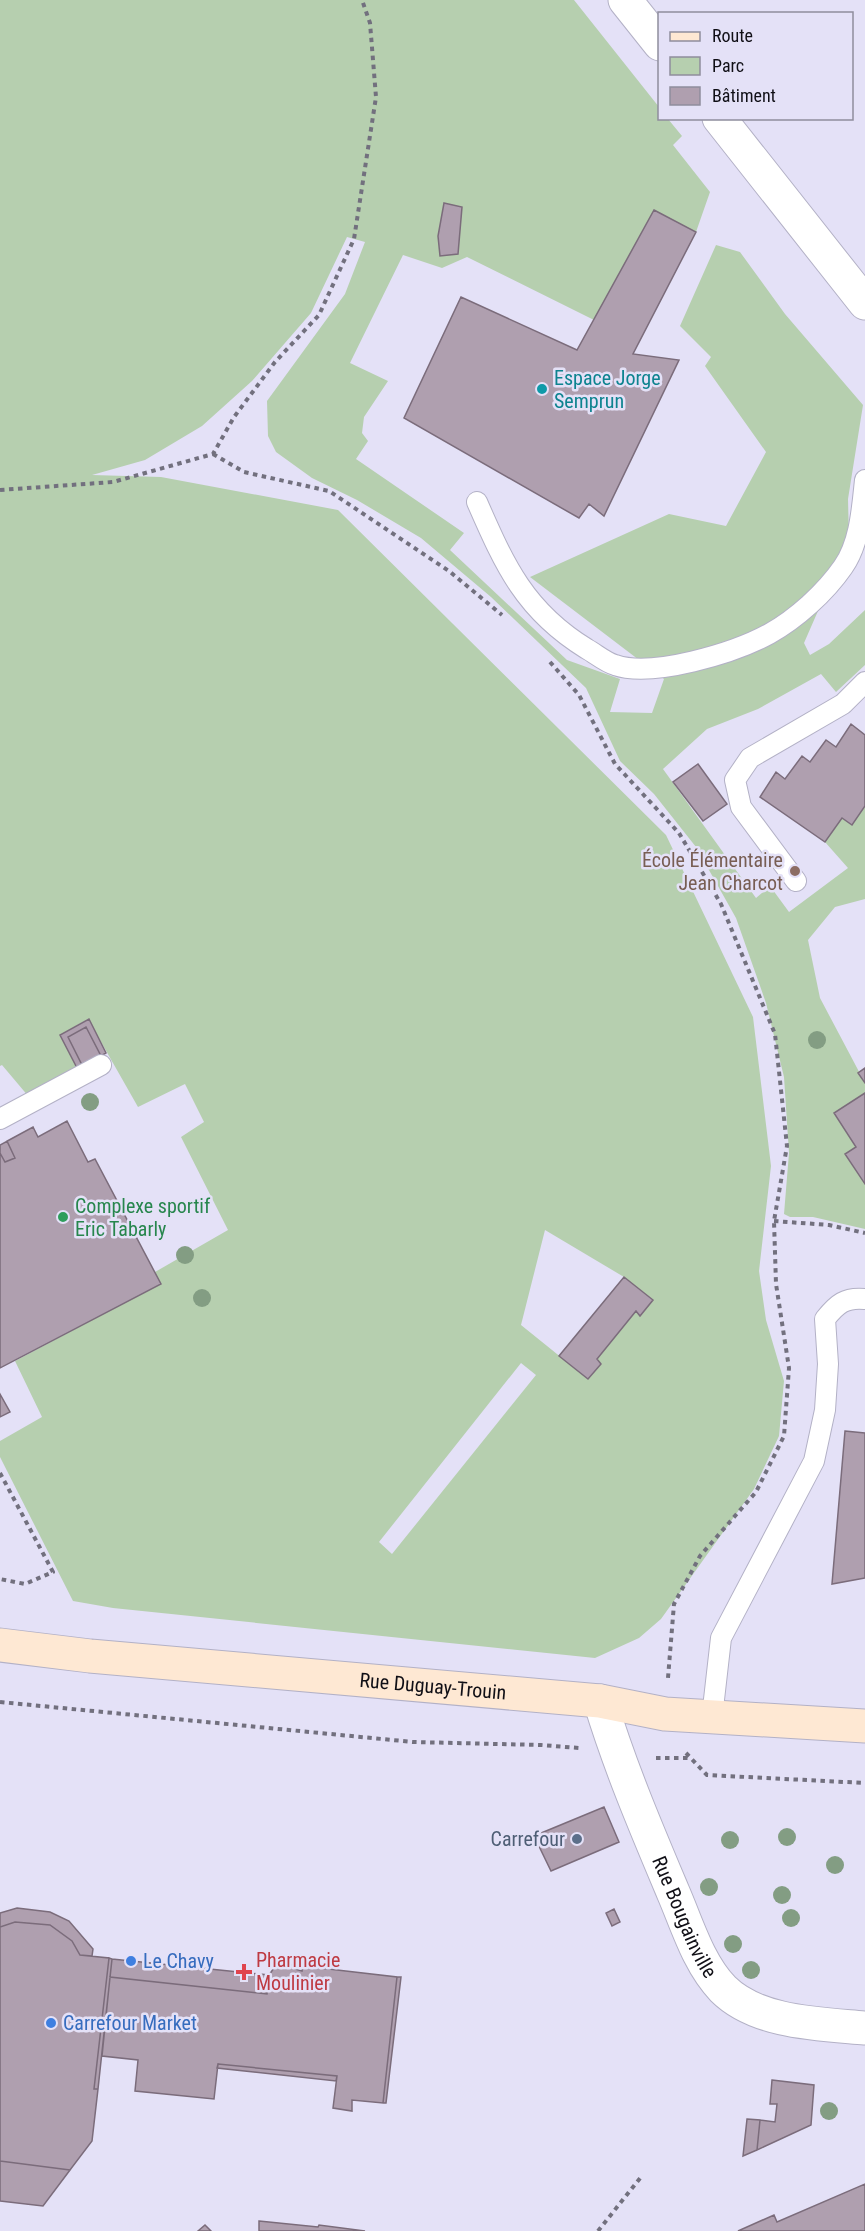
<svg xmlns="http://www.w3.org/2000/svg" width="865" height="2231" viewBox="0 0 865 2231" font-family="'Roboto Condensed',sans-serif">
  <rect width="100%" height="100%" fill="#e4e1f7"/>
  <path fill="#b6cfaf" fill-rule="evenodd" d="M 0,0 L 574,0 L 659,107 L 660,118 L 668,119 L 682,136 L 673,145 L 710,192 L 696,232 L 654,210 L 594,320 L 467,257 L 442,268 L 403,255 L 350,363 L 388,381 L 364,417 L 362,433 L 368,441 L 356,459 L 464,533 L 450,550 L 567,660 L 620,679 L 610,712 L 652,713 L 664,679 L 530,577 L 669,514 L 726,526 L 766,452 L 705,366 L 711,357 L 680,326 L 716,245 L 740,252 L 785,314 L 863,405 L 848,499 L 849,540 L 804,643 L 810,655 L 829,644 L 865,610 L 865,665 L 836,692 L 821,674 L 758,709 L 707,729 L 663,769 L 756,898 L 770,886 L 789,912 L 848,868 L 825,842 L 842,818 L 852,825 L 865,806 L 865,899 L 835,907 L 808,940 L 820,998 L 865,1083 L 865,1093 L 834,1113 L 856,1147 L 845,1154 L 865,1184 L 865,1229 L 813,1217 L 790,1217 L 784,1214 L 789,1153 L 784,1077 L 766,1003 L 736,918 L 696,847 L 654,794 L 620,761 L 586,688 L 491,597 L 421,538 L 357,500 L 312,478 L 276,452 L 268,436 L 267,401 L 345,294 L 365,242 L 347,237 L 311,313 L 252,381 L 202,426 L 145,460 L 92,475 L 161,477 L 338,510 L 666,835 L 753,1017 L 771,1166 L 759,1271 L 766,1320 L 784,1381 L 779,1436 L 754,1489 L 661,1619 L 639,1638 L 595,1658 L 113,1608 L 73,1601 L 0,1457 L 0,1441 L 42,1417 L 15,1361 L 160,1284 L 155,1272 L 228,1230 L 181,1137 L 204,1122 L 185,1084 L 138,1107 L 88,1019 L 60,1035 L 77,1068 L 29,1097 L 2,1065 L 0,1066 ZM 545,1230 L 624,1277 L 653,1300 L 641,1315 L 636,1311 L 597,1359 L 601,1364 L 588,1379 L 521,1325 ZM 521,1363 L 536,1375 L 392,1554 L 379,1542 Z"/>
  <path fill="#af9faf" stroke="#7b6c7b" stroke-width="1.5" d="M 444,203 L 462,207 L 458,254 L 440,256 L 438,236 Z
    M 654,210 L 696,232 L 633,354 L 679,360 L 604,516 L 589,504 L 579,518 L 404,418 L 461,297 L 577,350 Z
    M 851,724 L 865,735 L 865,806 L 852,825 L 842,818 L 825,842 L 760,797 L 776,772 L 785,779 L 802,756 L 810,762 L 826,740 L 836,747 Z
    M 698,764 L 727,804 L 703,821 L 673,782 Z
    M 89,1019 L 106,1053 L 101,1056 L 86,1027 L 68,1037 L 82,1065 L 77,1068 L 60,1035 Z
    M 86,1027 L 101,1056 L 82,1065 L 68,1037 Z
    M 865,1068 L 865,1083 L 858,1073 Z
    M 865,1093 L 865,1184 L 845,1154 L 856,1147 L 834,1113 Z
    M 67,1121 L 88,1162 L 95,1159 L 161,1284 L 0,1368 L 0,1145 L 33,1127 L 38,1137 Z
    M 67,1121 L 88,1162 L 95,1159 L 161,1284 L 0,1368 L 0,1153 L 5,1162 L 15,1158 L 7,1141 L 33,1127 L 38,1137 Z
    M 624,1277 L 653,1300 L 640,1316 L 636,1311 L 597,1359 L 601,1364 L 588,1379 L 559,1356 Z
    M 0,1394 L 10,1412 L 0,1417 Z
    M 0,1394 L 10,1412 L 0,1417 Z
    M 845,1431 L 865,1433 L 865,1578 L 832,1584 Z
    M 604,1807 L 619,1842 L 551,1871 L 534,1836 Z
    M 17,1908 L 50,1912 L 69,1921 L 93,1949 L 92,1956 L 80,1955 L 72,1941 L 50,1925 L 15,1922 L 0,1927 L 0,1913 Z
    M 614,1909 L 620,1922 L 612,1926 L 606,1913 Z
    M 15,1922 L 50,1925 L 72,1941 L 80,1955 L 109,1958 L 94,2089 L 98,2089 L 92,2141 L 70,2170 L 0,2161 L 0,1927 Z
    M 109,1958 L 112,1959 L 98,2089 L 94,2089 Z
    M 112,1959 L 269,1975 L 267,1994 L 110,1977 Z
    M 282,1964 L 295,1965 L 295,1969 L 302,1971 L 303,1966 L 397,1977 L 383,2103 L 352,2100 L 352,2111 L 333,2108 L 337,2076 L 218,2064 L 214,2099 L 135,2091 L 138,2060 L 102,2056 L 110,1977 L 267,1994 L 269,1975 L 276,1965 Z
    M 397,1977 L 401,1977 L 386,2103 L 383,2103 Z
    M 218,2064 L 337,2076 L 336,2081 L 217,2068 Z
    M 772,2080 L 814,2085 L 811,2125 L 757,2150 L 760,2120 L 775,2122 L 777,2104 L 770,2104 Z
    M 747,2119 L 760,2120 L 757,2150 L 743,2156 Z
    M 0,2161 L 70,2170 L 43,2206 L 0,2201 Z
    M 865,2184 L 865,2231 L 738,2231 L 774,2215 L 777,2222 Z
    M 259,2221 L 318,2227 L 319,2225 L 365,2231 L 259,2231 Z
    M 205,2225 L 211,2231 L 198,2231 Z"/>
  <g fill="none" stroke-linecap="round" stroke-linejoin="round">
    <defs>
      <path id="service" d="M 477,502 C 505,566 525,611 587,649 C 596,654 605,662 615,665 C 652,678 734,653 769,634 C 796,619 825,593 843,567 C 860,543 862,508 865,480
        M 796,881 L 741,807 L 735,780 L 750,758 L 843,704 L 865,682
        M 0,1119 L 101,1065
        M 712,1717 L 721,1638 L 814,1461 L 825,1410 L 828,1364 L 825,1319 C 837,1304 845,1297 865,1299"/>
      <g id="minor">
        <path d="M 625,0 L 660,44"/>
        <path d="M 719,118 L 865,303"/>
        <path id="s1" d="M 600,1701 C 620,1767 646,1828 673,1892 C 687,1924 698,1963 723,1989 C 757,2023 820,2024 865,2028"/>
      </g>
      <g id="secondary">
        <path id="s2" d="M 0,1645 L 90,1656 L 600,1701 L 665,1714 L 865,1726"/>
      </g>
    </defs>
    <use href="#service" stroke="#b3b1c6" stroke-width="22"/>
    <use href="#minor" stroke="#b3b1c6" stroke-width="35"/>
    <use href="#secondary" stroke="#b3b1c6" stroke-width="35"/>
    <path stroke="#72707e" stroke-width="4" stroke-dasharray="4.5 4.5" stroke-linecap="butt" d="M 213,454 L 244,472 L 329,491 L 449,571 L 502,615
      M 0,490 L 113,482 L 213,454 L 234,417 L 275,362 L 319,315 L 354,239 L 376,97 L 370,23 L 362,0
      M 550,662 L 579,695 L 615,764 L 679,833 L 721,904 L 775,1034 L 787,1146 L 774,1221 L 776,1284 L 789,1368 L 784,1436 L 756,1492 L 700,1556 L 674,1604 L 668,1678
      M 774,1221 L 829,1225 L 865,1233
      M 0,1473 L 53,1572 L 25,1584 L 0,1579
      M 0,1702 L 413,1742 L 541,1745 L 579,1748
      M 686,1753 L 707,1775 L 865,1783
      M 656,1758 L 690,1758
      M 598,2231 L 641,2177"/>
    <use href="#service" stroke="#fff" stroke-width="20"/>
    <use href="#minor" stroke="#fff" stroke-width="33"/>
    <use href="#secondary" stroke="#fee8d3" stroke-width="33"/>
  </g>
  <g fill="#839d83">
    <circle cx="817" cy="1040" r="9"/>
    <circle cx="90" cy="1102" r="9"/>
    <circle cx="185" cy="1255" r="9"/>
    <circle cx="202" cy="1298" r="9"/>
    <circle cx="787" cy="1837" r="9"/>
    <circle cx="730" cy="1840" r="9"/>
    <circle cx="835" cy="1865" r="9"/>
    <circle cx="709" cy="1887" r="9"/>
    <circle cx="782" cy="1895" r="9"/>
    <circle cx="791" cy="1918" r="9"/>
    <circle cx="733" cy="1944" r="9"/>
    <circle cx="751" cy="1970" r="9"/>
    <circle cx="829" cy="2111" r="9"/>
  </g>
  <circle fill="#0f9aa8" stroke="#e4e1f7" stroke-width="2" cx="542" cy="389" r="6"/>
  <circle fill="#8d6e63" stroke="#e4e1f7" stroke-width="2" cx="795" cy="871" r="6"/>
  <circle fill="#2e9e5b" stroke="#e4e1f7" stroke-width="2" cx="63" cy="1217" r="6"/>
  <circle fill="#5c6f8a" stroke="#e4e1f7" stroke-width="2" cx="577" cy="1839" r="6"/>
  <g fill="#3f7fe0" stroke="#e4e1f7" stroke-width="2">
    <circle cx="131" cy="1961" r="6"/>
    <circle cx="51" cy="2023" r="6"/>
  </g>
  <path fill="#e0444e" stroke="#e4e1f7" stroke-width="2" d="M241 1963h6v6h6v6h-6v6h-6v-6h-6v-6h6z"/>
  <g text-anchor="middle" stroke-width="5" stroke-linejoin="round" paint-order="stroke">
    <g font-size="20" fill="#0d838f" stroke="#e4e1f7" text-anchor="start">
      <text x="554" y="385">Espace Jorge<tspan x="554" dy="23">Semprun</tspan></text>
    </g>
    <g font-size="20" fill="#785e54" stroke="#e4e1f7" text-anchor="end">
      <text x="783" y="867">École Élémentaire<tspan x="783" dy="23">Jean Charcot</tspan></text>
    </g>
    <g font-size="20" fill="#27864d" stroke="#e4e1f7" text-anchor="start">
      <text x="75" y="1213">Complexe sportif<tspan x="75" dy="23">Eric Tabarly</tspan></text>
    </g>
    <g font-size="20" fill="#100f16" stroke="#e4e1f7">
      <text dy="7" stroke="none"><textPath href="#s2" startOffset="435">Rue Duguay-Trouin</textPath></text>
      <text dy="7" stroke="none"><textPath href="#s1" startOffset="232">Rue Bougainville</textPath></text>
    </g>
    <g font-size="20" fill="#4e5e75" stroke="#e4e1f7" text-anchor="end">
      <text x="565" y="1846">Carrefour</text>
    </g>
    <g font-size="20" fill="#be3a42" stroke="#e4e1f7" text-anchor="start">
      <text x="256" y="1967">Pharmacie<tspan x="256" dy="23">Moulinier</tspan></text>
    </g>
    <g font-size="20" fill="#366cbe" stroke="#e4e1f7" text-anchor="start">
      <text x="143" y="1968">Le Chavy</text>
      <text x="63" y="2030">Carrefour Market</text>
    </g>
  </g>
  <rect x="658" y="12" width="195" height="108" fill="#e4e1f7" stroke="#8f8d9d" stroke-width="1.5"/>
  <rect x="670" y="32" width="30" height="9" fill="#fee8d3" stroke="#8f8d9d" stroke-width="1.5"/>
  <text x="712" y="42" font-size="18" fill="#100f16">Route</text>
  <rect x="670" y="57" width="30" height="18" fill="#b6cfaf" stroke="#8f8d9d" stroke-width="1.5"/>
  <text x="712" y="72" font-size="18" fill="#100f16">Parc</text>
  <rect x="670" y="87" width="30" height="18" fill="#af9faf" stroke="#8f8d9d" stroke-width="1.5"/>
  <text x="712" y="102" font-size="18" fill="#100f16">Bâtiment</text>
</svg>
